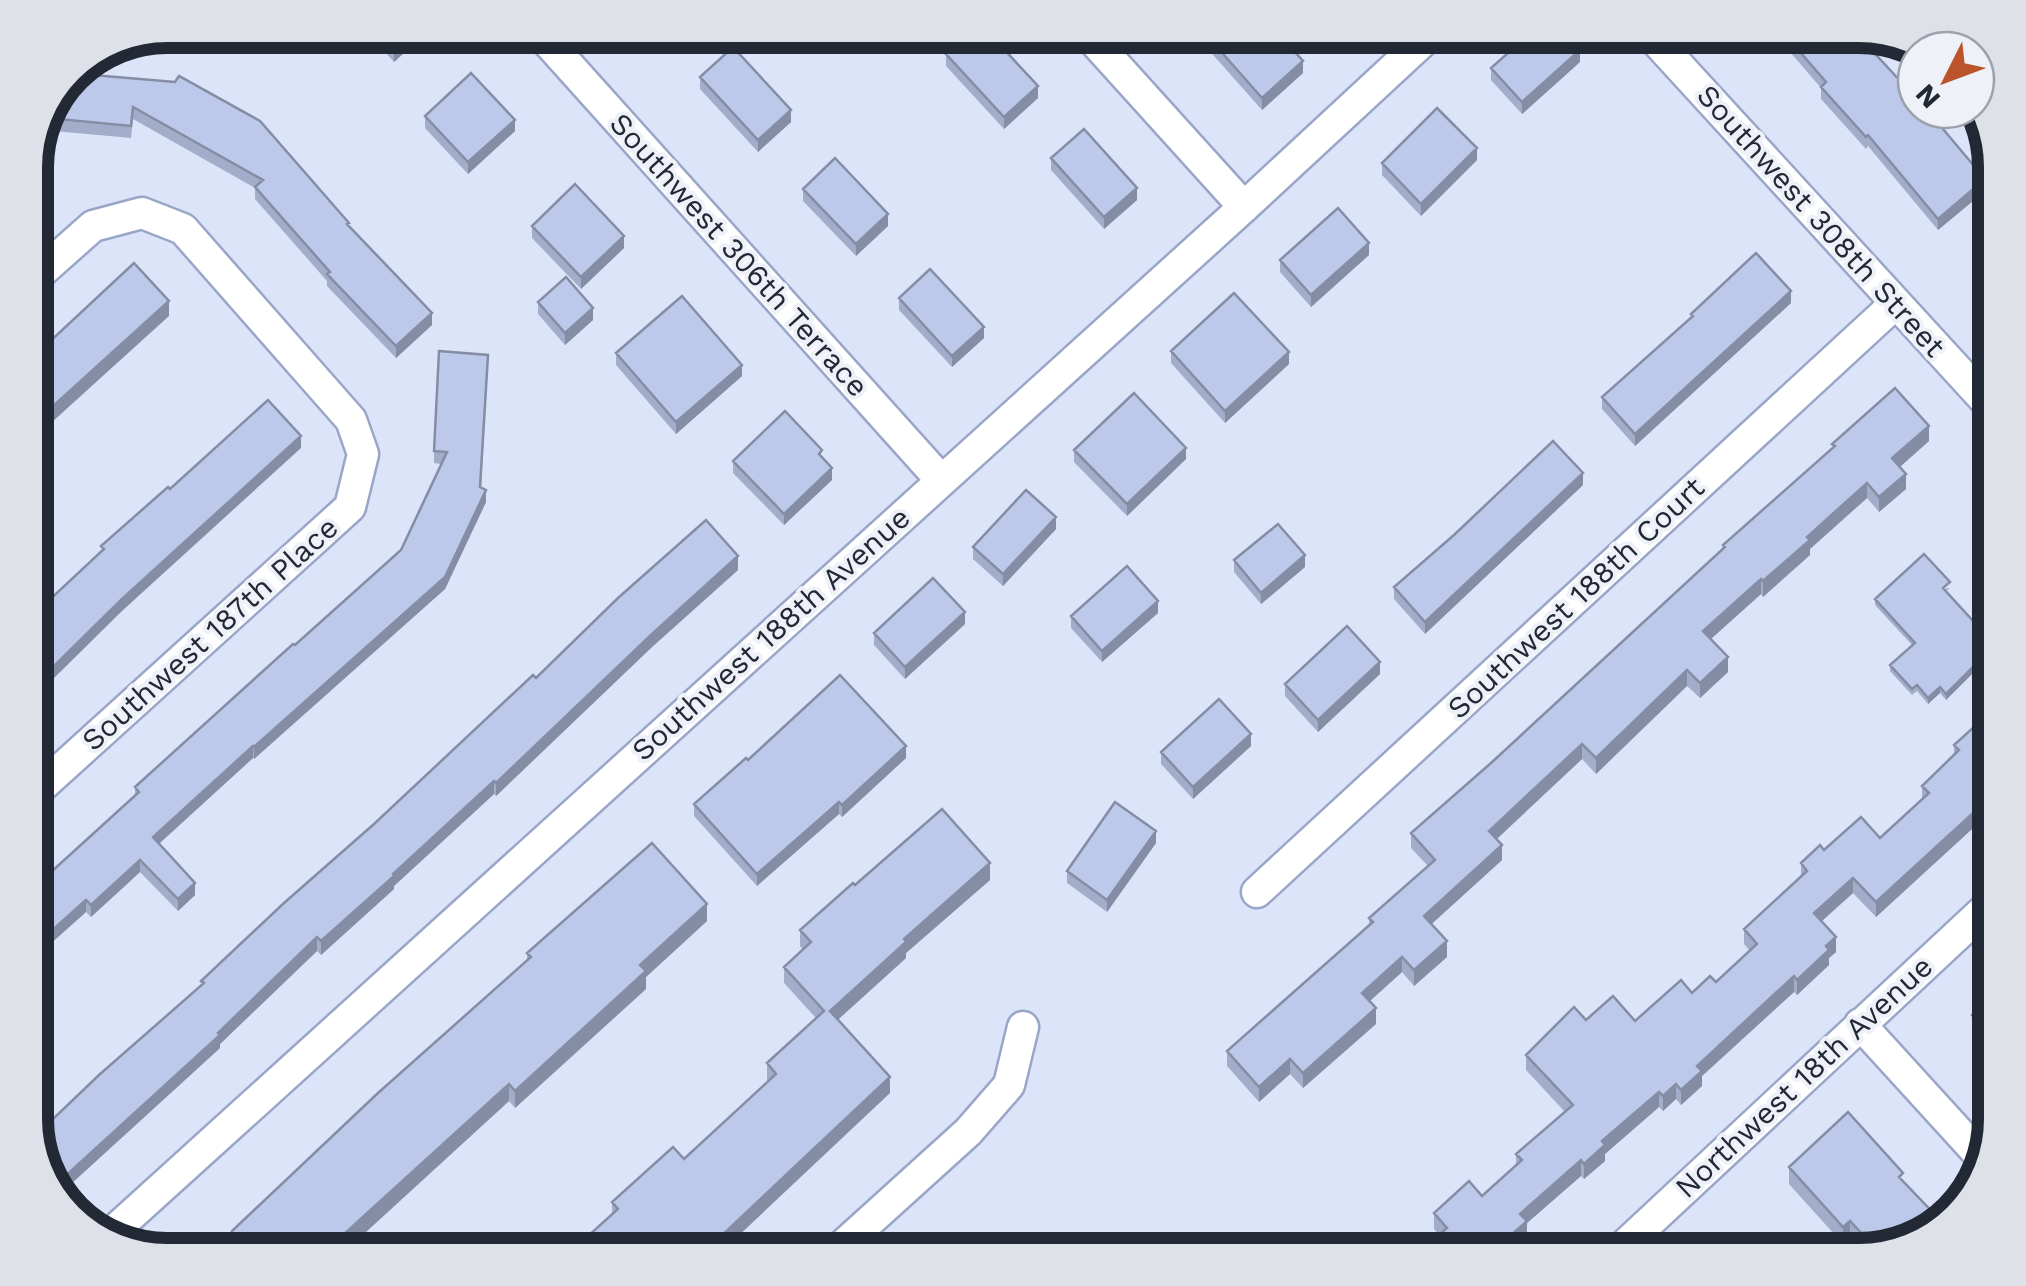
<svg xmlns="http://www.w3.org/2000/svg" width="2026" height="1286" viewBox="0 0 2026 1286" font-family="'Work Sans',sans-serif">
  <rect width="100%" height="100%" fill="#dce4f9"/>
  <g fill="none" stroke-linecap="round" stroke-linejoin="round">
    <defs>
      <path id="street" d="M 537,30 L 941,480
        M 1084,30 L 1244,207
        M 1646,30 L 1996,412
        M 30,282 L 93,226 L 142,213 L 183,229 L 351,420 L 363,454 L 350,507 L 30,797
        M 1257,892 L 1896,303
        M 1860,1024 L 1984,1160
        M 106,1238 L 1244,207 L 1435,30
        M 831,1256 L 968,1132 L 1009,1085 L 1023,1027
        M 1613,1256 L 1996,899"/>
    </defs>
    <use href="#street" stroke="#9aa6c7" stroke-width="35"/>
    <use href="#street" stroke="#fff" stroke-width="30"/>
  </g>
  <path fill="#a2adca" d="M 365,30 L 425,30 L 425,34 L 394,62 Z
    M 642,30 L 668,30 L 654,43 Z
    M 1191,30 L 1275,30 L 1303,73 L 1262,110 Z
    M 1771,30 L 1853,30 L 1985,191 L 1938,230 L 1868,146 L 1866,149 L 1821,99 L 1821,88 Z
    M 946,54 L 1038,98 L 1004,129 L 946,66 Z
    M 1580,62 L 1522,114 L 1491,80 L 1491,68 Z
    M 69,73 L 349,226 L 432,325 L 396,358 L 327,286 L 327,281 L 255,199 L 255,188 L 133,119 L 131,138 L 43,130 Z
    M 700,77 L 791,122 L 758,152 L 700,89 Z
    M 425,116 L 515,131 L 468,174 L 425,128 Z
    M 1051,158 L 1137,200 L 1104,229 L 1051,170 Z
    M 1477,160 L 1421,216 L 1382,175 L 1382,163 Z
    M 803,189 L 888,226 L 856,256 L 803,201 Z
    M 532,226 L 624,248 L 581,289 L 532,238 Z
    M 1996,237 L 1996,281 L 1980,263 L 1980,251 Z
    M 1369,255 L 1311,307 L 1280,272 L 1280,260 Z
    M 899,298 L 984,338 L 952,367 L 899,310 Z
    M 538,302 L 593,320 L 565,345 L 538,314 Z
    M 1791,303 L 1635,446 L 1602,409 L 1602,397 L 1691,318 L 1691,314 Z
    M 1171,351 L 1289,364 L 1225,423 L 1171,363 Z
    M 616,353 L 742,376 L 676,434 L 616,365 Z
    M 488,366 L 481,488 L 486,502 L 445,589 L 254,759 L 253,758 L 159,844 L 195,895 L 178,911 L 140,872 L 91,917 L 86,912 L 30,962 L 30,883 L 39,883 L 135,795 L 135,787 L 401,550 L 441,464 L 434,463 L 434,451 Z
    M 1929,441 L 1899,467 L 1906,489 L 1879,512 L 1867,498 L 1810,549 L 1810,555 L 1763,597 L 1761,594 L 1711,639 L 1728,672 L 1700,698 L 1687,686 L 1596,774 L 1582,759 L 1497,839 L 1502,860 L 1431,924 L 1447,957 L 1414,986 L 1402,972 L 1370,1001 L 1376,1024 L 1303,1088 L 1290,1074 L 1259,1102 L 1227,1066 L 1227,1051 L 1369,926 L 1369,918 L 1428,866 L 1411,848 L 1411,833 L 1491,763 L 1723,548 L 1723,545 L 1832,449 L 1832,444 Z
    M 1074,450 L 1186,459 L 1127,516 L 1074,462 Z
    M 822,458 L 832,480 L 784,525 L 733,473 L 733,461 Z
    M 1583,485 L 1425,634 L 1394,599 L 1394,587 Z
    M 1056,529 L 1003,586 L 973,559 L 973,547 Z
    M 1234,560 L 1305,567 L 1261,604 L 1234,572 Z
    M 738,570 L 652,647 L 496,796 L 494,794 L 394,886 L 394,889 L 321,955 L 317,951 L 220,1044 L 220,1048 L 60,1194 L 45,1178 L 33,1138 L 201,985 L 201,981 L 536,678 Z
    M 1950,588 L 1946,591 L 1995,651 L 1946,700 L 1940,693 L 1928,704 L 1917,691 L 1912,695 L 1890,671 L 1890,665 L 1912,645 L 1875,605 L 1875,599 Z
    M 1158,613 L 1102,662 L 1071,628 L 1071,616 Z
    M 965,624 L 905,679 L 874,645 L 874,633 Z
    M 1380,674 L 1318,732 L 1285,696 L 1285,684 Z
    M 1996,707 L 1996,807 L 1876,917 L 1853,893 L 1822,921 L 1836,952 L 1829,958 L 1829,965 L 1797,995 L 1794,992 L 1702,1076 L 1702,1086 L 1681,1105 L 1676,1099 L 1663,1111 L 1659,1107 L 1605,1154 L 1605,1161 L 1584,1179 L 1581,1176 L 1527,1223 L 1527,1237 L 1505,1256 L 1417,1256 L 1439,1235 L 1434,1229 L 1434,1213 L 1482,1196 L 1516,1166 L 1516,1154 L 1565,1112 L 1526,1070 L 1526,1055 L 1586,1020 L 1635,1021 L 1716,982 L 1750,951 L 1744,944 L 1744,929 L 1801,877 L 1801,863 L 1824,850 L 1880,838 L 1922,799 L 1922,786 L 1954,755 L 1954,745 Z
    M 1251,746 L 1193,799 L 1161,764 L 1161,752 Z
    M 906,758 L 842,817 L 839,814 L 757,886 L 694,816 L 694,804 L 748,760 Z
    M 1156,843 L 1107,912 L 1067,883 L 1067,871 Z
    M 990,880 L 906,953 L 906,958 L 838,1019 L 890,1093 L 612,1214 L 612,1202 L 684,1159 L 768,1081 L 767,1079 L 767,1063 L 816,1018 L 784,983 L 784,967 L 803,950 L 800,946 L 800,930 L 855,885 Z
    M 707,921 L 646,977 L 646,989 L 515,1108 L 509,1101 L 353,1244 L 357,1256 L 232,1246 L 232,1231 L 527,961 L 527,953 Z
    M 1996,993 L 1996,1059 L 1972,1032 L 1972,1015 Z
    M 1789,1167 L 1903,1181 L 1927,1238 L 1865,1255 L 1850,1238 L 1843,1244 L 1789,1184 Z"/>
  <path fill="#848da4" d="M 416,30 L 425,30 L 425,34 L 394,62 L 394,50 Z
    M 656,30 L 668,30 L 654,43 L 654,31 Z
    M 1580,50 L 1580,62 L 1522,114 L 1522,102 Z
    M 1303,61 L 1303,73 L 1262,110 L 1262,98 Z
    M 1038,86 L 1038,98 L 1004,129 L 1004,117 Z
    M 791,110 L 791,122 L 758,152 L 758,140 Z
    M 515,120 L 515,131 L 468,174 L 468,162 Z
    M 1477,148 L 1477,160 L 1421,216 L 1421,204 Z
    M 1985,179 L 1985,191 L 1938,230 L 1938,219 Z
    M 1137,188 L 1137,200 L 1104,229 L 1104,217 Z
    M 888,214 L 888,226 L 856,256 L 856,244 Z
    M 624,236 L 624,248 L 581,289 L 581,277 Z
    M 1369,243 L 1369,255 L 1311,307 L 1311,295 Z
    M 1791,291 L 1791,303 L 1635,446 L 1635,434 Z
    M 169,301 L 169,316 L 30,442 L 30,427 Z
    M 593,308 L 593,320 L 565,345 L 565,333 Z
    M 432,313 L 432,325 L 396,358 L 396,346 Z
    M 984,327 L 984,338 L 952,367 L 952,356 Z
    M 1289,352 L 1289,364 L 1225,423 L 1225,411 Z
    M 742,365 L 742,376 L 676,434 L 676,422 Z
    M 1929,426 L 1929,441 L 1892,474 L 1892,458 Z
    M 301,436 L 301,448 L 122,611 L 51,681 L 51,669 L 122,599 Z
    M 1186,448 L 1186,459 L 1127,516 L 1127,504 Z
    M 832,468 L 832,480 L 784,525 L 784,514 Z
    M 1583,473 L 1583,485 L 1425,634 L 1425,622 Z
    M 1906,474 L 1906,489 L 1879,512 L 1879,497 Z
    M 1867,483 L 1867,498 L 1810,549 L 1810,555 L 1763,597 L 1763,581 L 1807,537 Z
    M 486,490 L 486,502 L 445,589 L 254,759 L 254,747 Z
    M 37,505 L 37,519 L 30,526 L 30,511 Z
    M 1056,517 L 1056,529 L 1003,586 L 1003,574 Z
    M 1305,555 L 1305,567 L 1261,604 L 1261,593 Z
    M 738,556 L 738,570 L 652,647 L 496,796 L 496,783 L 652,634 Z
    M 1761,579 L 1761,594 L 1703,646 L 1703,631 Z
    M 1158,601 L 1158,613 L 1102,662 L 1102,651 Z
    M 965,612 L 965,624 L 905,679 L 905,667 Z
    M 1995,645 L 1995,651 L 1946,700 L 1946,694 Z
    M 1728,657 L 1728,672 L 1700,698 L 1700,683 Z
    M 1380,662 L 1380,674 L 1318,732 L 1318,720 Z
    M 49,667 L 49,679 L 30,696 L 30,684 Z
    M 1687,670 L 1687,686 L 1596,774 L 1596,758 Z
    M 1940,687 L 1940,693 L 1928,704 L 1928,698 Z
    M 1251,734 L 1251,746 L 1193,799 L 1193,787 Z
    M 1582,744 L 1582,759 L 1489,846 L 1489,831 Z
    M 253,746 L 253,758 L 153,849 L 153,837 Z
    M 906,746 L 906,758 L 842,817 L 842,805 Z
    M 494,781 L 494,794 L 394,886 L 394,889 L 321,955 L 321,941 Z
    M 1996,792 L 1996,807 L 1876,917 L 1876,902 Z
    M 839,802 L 839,814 L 757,886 L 757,874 Z
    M 1156,831 L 1156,843 L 1107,912 L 1107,900 Z
    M 1502,845 L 1502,860 L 1424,931 L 1424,916 Z
    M 140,860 L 140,872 L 91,917 L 91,905 Z
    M 990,863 L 990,880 L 906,953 L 906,958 L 830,1027 L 830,1011 L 904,939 Z
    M 1853,878 L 1853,893 L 1814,928 L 1814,913 Z
    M 195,883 L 195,895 L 178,911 L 178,899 Z
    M 86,900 L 86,912 L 30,962 L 30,950 Z
    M 707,904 L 707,921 L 646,977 L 646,989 L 515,1108 L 515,1091 L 640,965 Z
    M 317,937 L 317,951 L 220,1044 L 220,1048 L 60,1194 L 60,1181 Z
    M 1836,937 L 1836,952 L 1829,958 L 1829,965 L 1797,995 L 1797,980 L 1826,946 Z
    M 1447,941 L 1447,957 L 1414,986 L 1414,970 Z
    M 1402,957 L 1402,972 L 1362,1008 L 1362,993 Z
    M 1794,976 L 1794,992 L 1702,1076 L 1702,1086 L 1681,1105 L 1681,1090 L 1697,1066 Z
    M 1376,1008 L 1376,1024 L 1303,1088 L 1303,1073 Z
    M 1290,1059 L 1290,1074 L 1259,1102 L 1259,1087 Z
    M 890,1077 L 890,1093 L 717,1256 L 700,1256 Z
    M 509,1084 L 509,1101 L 344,1252 L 344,1234 Z
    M 1676,1084 L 1676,1099 L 1663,1111 L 1663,1096 Z
    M 1659,1092 L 1659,1107 L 1605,1154 L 1605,1161 L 1584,1179 L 1584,1164 L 1602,1141 Z
    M 1581,1160 L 1581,1176 L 1527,1223 L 1527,1237 L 1505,1256 L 1492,1256 L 1502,1243 L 1520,1214 Z
    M 1850,1221 L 1850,1238 L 1843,1244 L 1843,1227 Z"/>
  <path fill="#bcc9eb" stroke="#848da4" stroke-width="2.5" d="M 375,30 L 416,30 L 394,50 Z
    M 973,30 L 986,30 L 1038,86 L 1004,117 L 946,54 Z
    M 1202,30 L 1275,30 L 1303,61 L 1262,98 Z
    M 1534,30 L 1563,30 L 1580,50 L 1522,102 L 1491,68 Z
    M 1781,30 L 1853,30 L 1916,98 L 1916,110 L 1927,110 L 1985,179 L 1938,219 L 1868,135 L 1866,137 L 1821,87 L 1826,82 Z
    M 733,47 L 791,110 L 758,140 L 700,77 Z
    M 69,73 L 175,82 L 179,76 L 260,121 L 349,223 L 347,224 L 432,313 L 396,346 L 327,274 L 330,272 L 255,187 L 263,180 L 133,107 L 131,126 L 48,118 Z
    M 471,73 L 515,120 L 468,162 L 425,116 Z
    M 1437,108 L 1477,148 L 1421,204 L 1382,163 Z
    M 1084,129 L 1137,188 L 1104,217 L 1051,158 Z
    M 835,158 L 888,214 L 856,244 L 803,189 Z
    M 575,184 L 624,236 L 581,277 L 532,226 Z
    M 1338,208 L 1369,243 L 1311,295 L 1280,260 Z
    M 1996,237 L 1996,270 L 1980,251 Z
    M 1756,253 L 1791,291 L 1635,434 L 1602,397 L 1693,316 L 1691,314 Z
    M 134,263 L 169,301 L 30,427 L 30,360 Z
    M 930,269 L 984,327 L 952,356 L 899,298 Z
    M 566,277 L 593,308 L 565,333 L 538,302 Z
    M 1234,293 L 1289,352 L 1225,411 L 1171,351 Z
    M 682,296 L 742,365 L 676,422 L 616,353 Z
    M 439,351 L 488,355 L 480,487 L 486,490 L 445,577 L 254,747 L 253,746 L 153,837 L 195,883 L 178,899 L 140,860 L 91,905 L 86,900 L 30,950 L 30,883 L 35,879 L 39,883 L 139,792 L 135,787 L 293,644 L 295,645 L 401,550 L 447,452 L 434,451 Z
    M 1895,388 L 1929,426 L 1892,458 L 1906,474 L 1879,497 L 1867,483 L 1807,537 L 1810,540 L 1763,581 L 1761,579 L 1703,631 L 1728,657 L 1700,683 L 1687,670 L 1596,758 L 1582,744 L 1489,831 L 1502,845 L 1424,916 L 1447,941 L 1414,970 L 1402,957 L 1362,993 L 1376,1008 L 1303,1073 L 1290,1059 L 1259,1087 L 1227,1051 L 1373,922 L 1369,918 L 1435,860 L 1411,833 L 1491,763 L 1725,547 L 1723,545 L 1835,446 L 1832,444 Z
    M 1134,393 L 1186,448 L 1127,504 L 1074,450 Z
    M 268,400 L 301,436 L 122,599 L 51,669 L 49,667 L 30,684 L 30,618 L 104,549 L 101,546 L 168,487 L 170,489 Z
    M 785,411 L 822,450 L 819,454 L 832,468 L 784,514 L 733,461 Z
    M 1553,441 L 1583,473 L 1425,622 L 1394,587 L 1454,535 Z
    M 1026,490 L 1056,517 L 1003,574 L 973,547 Z
    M 30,498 L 37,505 L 30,511 Z
    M 706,520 L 738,556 L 652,634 L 496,783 L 494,781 L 393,874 L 394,876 L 321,941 L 317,937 L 218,1033 L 220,1035 L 60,1181 L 39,1158 L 33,1138 L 99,1075 L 204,983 L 201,981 L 284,903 L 374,824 L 533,675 L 536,678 L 618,598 Z
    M 1278,524 L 1305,555 L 1261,593 L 1234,560 Z
    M 1924,554 L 1950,582 L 1943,588 L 1995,645 L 1946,694 L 1940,687 L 1928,698 L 1917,685 L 1912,689 L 1890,665 L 1915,643 L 1875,599 Z
    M 1127,566 L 1158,601 L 1102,651 L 1071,616 Z
    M 933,578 L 965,612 L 905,667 L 874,633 Z
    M 1347,626 L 1380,662 L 1318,720 L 1285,684 Z
    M 840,675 L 906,746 L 842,805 L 839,802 L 757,874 L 694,804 L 746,758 L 748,760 Z
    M 1219,699 L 1251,734 L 1193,787 L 1161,752 Z
    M 1996,707 L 1996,792 L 1876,902 L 1853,878 L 1814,913 L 1836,937 L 1826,946 L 1829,950 L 1797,980 L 1794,976 L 1697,1066 L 1702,1071 L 1681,1090 L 1676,1084 L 1663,1096 L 1659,1092 L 1602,1141 L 1605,1145 L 1584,1164 L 1581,1160 L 1520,1214 L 1527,1221 L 1502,1243 L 1505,1245 L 1492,1256 L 1418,1256 L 1417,1255 L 1447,1228 L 1434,1213 L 1469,1181 L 1482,1196 L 1522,1160 L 1516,1154 L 1573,1105 L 1526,1055 L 1574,1007 L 1586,1020 L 1613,996 L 1635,1021 L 1681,980 L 1692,993 L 1710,976 L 1716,982 L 1757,944 L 1744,929 L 1807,871 L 1801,863 L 1820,845 L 1824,850 L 1861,817 L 1880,838 L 1929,793 L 1922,786 L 1959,750 L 1954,745 Z
    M 1115,802 L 1156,831 L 1107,900 L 1067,871 Z
    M 942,809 L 990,863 L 904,939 L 906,942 L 830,1011 L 890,1077 L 700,1256 L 566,1256 L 618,1209 L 612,1202 L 673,1147 L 684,1159 L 776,1074 L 767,1063 L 824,1011 L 784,967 L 811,942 L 800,930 L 853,883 L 855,885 Z
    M 652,843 L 707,904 L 640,965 L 646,971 L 515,1091 L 509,1084 L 344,1234 L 357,1248 L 348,1256 L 221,1256 L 240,1239 L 232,1231 L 378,1093 L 531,957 L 527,953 Z
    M 1996,993 L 1996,1042 L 1972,1015 Z
    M 1848,1112 L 1903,1173 L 1899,1177 L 1943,1223 L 1927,1238 L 1878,1251 L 1850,1221 L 1843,1227 L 1789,1167 Z"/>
  <g text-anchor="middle" stroke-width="8" stroke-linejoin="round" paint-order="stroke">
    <g font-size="30" fill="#232835" stroke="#eff1f9">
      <text transform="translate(1821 221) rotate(48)" y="10">Southwest 308th Street</text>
      <text transform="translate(739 255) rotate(48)" y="10">Southwest 306th Terrace</text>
      <text transform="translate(1576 598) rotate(-43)" y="10">Southwest 188th Court</text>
      <text transform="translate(210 634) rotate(-42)" y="10">Southwest 187th Place</text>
      <text transform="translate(771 634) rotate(-42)" y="10">Southwest 188th Avenue</text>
      <text transform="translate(1804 1077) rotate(-43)" y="10">Northwest 18th Avenue</text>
    </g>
  </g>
  <path d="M0 0H2026V1286H0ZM167 48H1859A119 119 0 0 1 1978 167V1119A119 119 0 0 1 1859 1238H167A119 119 0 0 1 48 1119V167A119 119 0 0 1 167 48Z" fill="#dfe1e9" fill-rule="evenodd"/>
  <path fill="none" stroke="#232835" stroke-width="12" d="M167 48H1859A119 119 0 0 1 1978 167V1119A119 119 0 0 1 1859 1238H167A119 119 0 0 1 48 1119V167A119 119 0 0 1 167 48Z"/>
  <g transform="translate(1946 80) rotate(228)"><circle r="48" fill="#eff1f9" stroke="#9da1ab" stroke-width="2.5"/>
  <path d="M0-8L18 38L0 25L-18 38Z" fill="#bb542a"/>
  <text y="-15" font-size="28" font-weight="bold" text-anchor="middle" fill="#232835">N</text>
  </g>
</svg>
